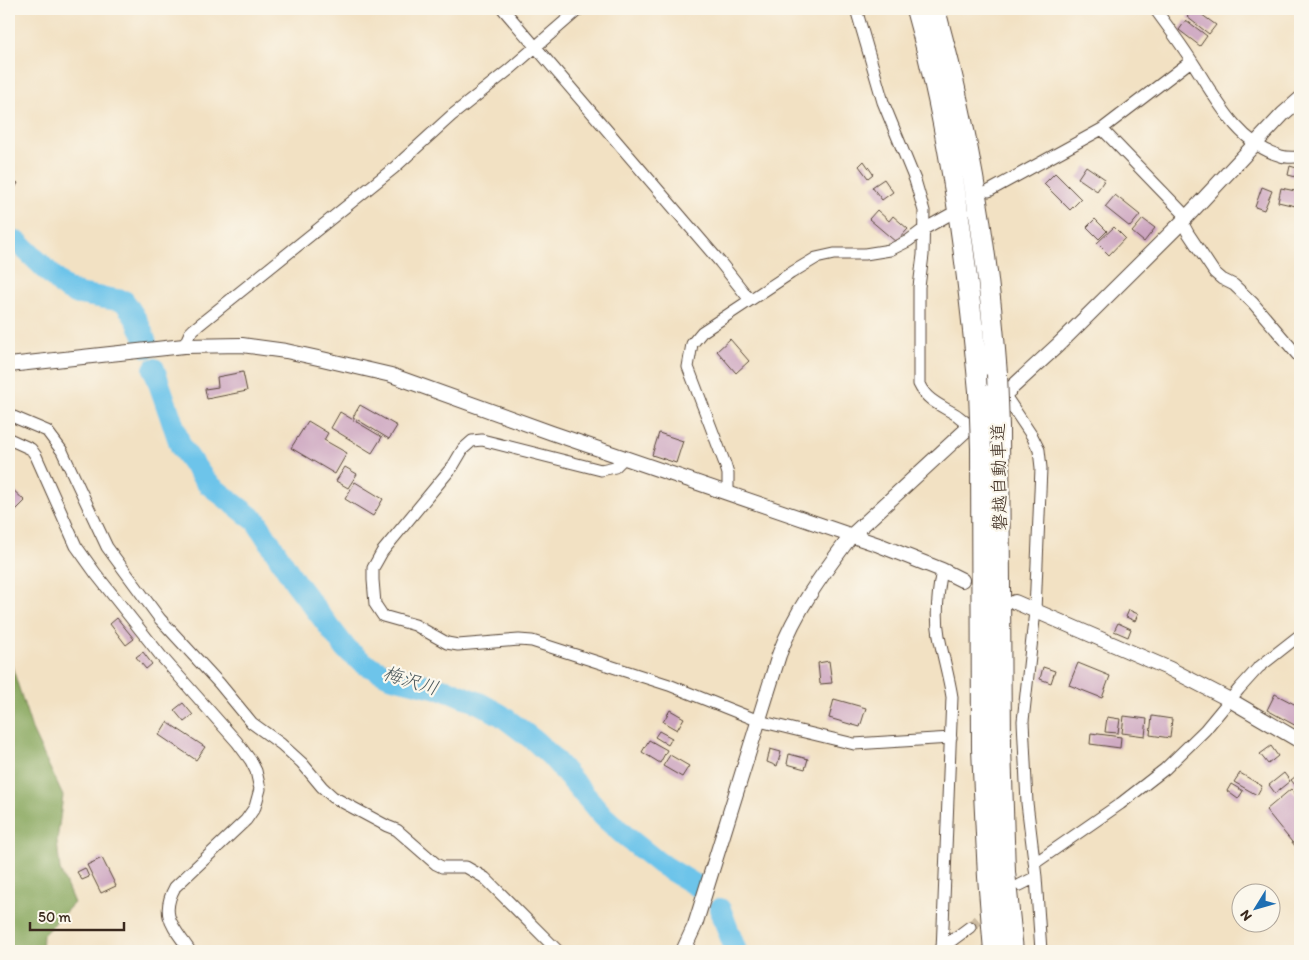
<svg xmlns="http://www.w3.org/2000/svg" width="1309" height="960" viewBox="0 0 1309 960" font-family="Itim,'Klee One',sans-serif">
  <rect width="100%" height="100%" fill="#fbf7ec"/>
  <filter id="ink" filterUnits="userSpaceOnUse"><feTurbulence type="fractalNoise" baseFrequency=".02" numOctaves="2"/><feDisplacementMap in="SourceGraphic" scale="10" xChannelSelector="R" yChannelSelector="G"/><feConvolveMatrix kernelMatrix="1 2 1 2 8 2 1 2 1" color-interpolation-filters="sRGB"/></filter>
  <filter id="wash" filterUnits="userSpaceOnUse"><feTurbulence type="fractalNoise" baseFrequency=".0096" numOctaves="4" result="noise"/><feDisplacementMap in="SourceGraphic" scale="20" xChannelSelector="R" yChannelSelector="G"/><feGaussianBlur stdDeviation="1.12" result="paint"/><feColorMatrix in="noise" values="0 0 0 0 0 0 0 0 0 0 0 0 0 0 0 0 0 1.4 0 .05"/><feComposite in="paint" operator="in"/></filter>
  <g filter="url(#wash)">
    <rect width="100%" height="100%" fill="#f2e1c3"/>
    <path fill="#86a65b" stroke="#60683c" d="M 9,657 L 33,732 L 63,796 L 57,841 L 60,870 L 74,903 L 43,935 L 42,951 L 9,951 Z"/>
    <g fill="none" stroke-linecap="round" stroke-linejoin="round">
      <path stroke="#6dc4ea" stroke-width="22" d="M 9,238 L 19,243 L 65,288 L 78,294 L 124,301 C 136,318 142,328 147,347
        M 154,369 L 181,447 L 207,483 L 256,521 L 295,582 L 347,650 L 365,664 L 389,676 L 450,691 L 479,703 L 501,715 L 535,741 L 552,757 L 603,816 L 624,835 L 659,863 L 697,886
        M 720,909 L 736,951"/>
    </g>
    <g id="blocks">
      <path fill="#cca4c0" d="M 1194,9 L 1216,25 L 1209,34 L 1187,17 Z
        M 1186,20 L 1207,36 L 1200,46 L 1179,30 Z
        M 864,161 L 873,174 L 868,178 L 859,166 Z
        M 1086,166 L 1105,179 L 1097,191 L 1078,178 Z
        M 1290,166 L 1300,169 L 1300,178 L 1288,175 Z
        M 1055,173 L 1081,199 L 1070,210 L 1044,184 Z
        M 9,178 L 18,183 L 9,198 Z
        M 884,179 L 893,192 L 882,200 L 872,187 Z
        M 1262,187 L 1272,191 L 1264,210 L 1255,207 Z
        M 1281,188 L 1300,192 L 1300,207 L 1278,202 Z
        M 1115,195 L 1140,215 L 1130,227 L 1105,207 Z
        M 877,210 L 889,221 L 893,216 L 908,229 L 896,242 L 869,219 Z
        M 1095,219 L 1107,231 L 1099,239 L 1087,227 Z
        M 1143,219 L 1155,228 L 1144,242 L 1132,232 Z
        M 1114,227 L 1125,238 L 1109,255 L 1097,243 Z
        M 730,339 L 749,361 L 736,373 L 717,351 Z
        M 243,372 L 247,391 L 207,399 L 205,389 L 218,387 L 217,377 Z
        M 360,405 L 397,426 L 389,439 L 353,417 Z
        M 340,412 L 382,437 L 372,453 L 331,428 Z
        M 308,421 L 328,433 L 324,440 L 347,453 L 335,474 L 291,448 Z
        M 659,433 L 683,441 L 676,463 L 652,455 Z
        M 345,467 L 357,474 L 348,488 L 336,481 Z
        M 355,482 L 383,499 L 373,516 L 345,499 Z
        M 9,486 L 25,501 L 15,511 L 9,505 Z
        M 1129,610 L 1138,614 L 1135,621 L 1126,617 Z
        M 117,618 L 134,639 L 126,645 L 110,624 Z
        M 1118,623 L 1131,629 L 1128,637 L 1114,631 Z
        M 143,652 L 152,664 L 146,669 L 136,657 Z
        M 829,661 L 832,683 L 820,684 L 818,663 Z
        M 1078,663 L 1110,676 L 1102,698 L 1069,685 Z
        M 1043,667 L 1055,671 L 1051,683 L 1040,679 Z
        M 1275,694 L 1300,707 L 1300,728 L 1267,710 Z
        M 834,699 L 866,708 L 860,727 L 829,718 Z
        M 183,703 L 193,715 L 184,722 L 174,710 Z
        M 670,710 L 684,718 L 677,730 L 663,722 Z
        M 1124,716 L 1147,719 L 1145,736 L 1122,733 Z
        M 1152,716 L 1172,719 L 1170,738 L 1150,735 Z
        M 1107,717 L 1120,719 L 1118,733 L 1105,732 Z
        M 167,722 L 205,747 L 196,760 L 159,735 Z
        M 659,731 L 672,738 L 668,745 L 655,737 Z
        M 1091,733 L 1121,737 L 1120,748 L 1090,744 Z
        M 649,740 L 667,750 L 660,763 L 642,752 Z
        M 1271,746 L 1278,756 L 1268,764 L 1260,754 Z
        M 770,749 L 781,752 L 777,766 L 767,762 Z
        M 789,754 L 808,759 L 805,769 L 787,764 Z
        M 670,755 L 689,766 L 682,777 L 663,766 Z
        M 1240,773 L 1262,786 L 1257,795 L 1234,782 Z
        M 1284,773 L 1290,781 L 1275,793 L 1269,785 Z
        M 1300,773 L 1300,791 L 1291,780 Z
        M 1231,784 L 1243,791 L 1238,799 L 1227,791 Z
        M 1291,789 L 1299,798 L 1300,797 L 1300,852 L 1266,810 Z
        M 102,858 L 116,886 L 101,893 L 87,865 Z
        M 85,868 L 89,877 L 82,880 L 77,872 Z"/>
    </g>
  </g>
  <g filter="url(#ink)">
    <use href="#blocks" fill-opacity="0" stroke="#564537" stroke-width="1"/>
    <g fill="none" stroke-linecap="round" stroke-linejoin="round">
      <path stroke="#cdbca2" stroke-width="11" stroke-dasharray="11 5.5" stroke-linecap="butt" d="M 970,927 L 992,908"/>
      <defs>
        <path id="minor" d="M 503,9 L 720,262 L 750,300
          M 856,9 L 883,102 L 915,180 L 924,211 L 923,255 L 919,287 L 919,384 C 927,401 940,405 955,414 C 960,417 965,422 970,426
          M 1155,9 C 1168,27 1181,44 1193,63 C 1215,97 1238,144 1281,156 C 1287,158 1294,157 1300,157
          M 1102,129 L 1187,217
          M 989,191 L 1102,129 L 1191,61
          M 1182,222 L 1188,233 L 1214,272 L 1222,279 L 1234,285 L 1253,303 L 1300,358
          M 184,346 L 190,333 L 194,329 L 394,168 L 451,116 L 510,69 L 579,9
          M 1004,394 L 1032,436 L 1039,450 L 1041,468 L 1035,611 L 1023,721 L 1027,803 L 1036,877 L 1041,951
          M 9,415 L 47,431 L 62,451 L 107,547 L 160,619 L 219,683 L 252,723 L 281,744 L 302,763 L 322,787 L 333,797 L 387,826 L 397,830 L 436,864 L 442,867 L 466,867 L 485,878 L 558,951
          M 9,439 L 31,449 L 36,456 L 76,546 L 96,574 L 161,656 L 237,742 L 251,761 L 256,771 L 260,789 L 255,807 L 246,820 L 175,887 C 159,916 174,927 190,951
          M 624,458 L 615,467 L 601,470 L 482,440 L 472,441 L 463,449 L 453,466 L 382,552 L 377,561 L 373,568 L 373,580 L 375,604 L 383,616 L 415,625 L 447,643 L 458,645 L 519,640 L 532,641 L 669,685 L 759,721 L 854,744 L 951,738
          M 728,493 L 728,474 L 725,464 L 688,367 L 692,344 L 702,332 L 791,273 L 816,258 L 834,254 L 865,254 L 890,250 L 908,241 L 924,229 L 949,215
          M 942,570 C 938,591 935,614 939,636 C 943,657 949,677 952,697 L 942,951
          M 1035,863 L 1120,804 L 1165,769 L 1205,730 L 1239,689 L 1258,668 L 1300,635
          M 1020,885 L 1036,877
          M 939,950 L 970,927"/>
        <path id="tertiary" d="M 9,365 L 184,346 L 242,345 L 286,351 L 318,358 L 391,375 L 552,433 L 879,545 L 942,570 L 962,580
          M 1015,602 L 1170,669 L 1230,700 L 1300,741
          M 683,951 L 695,925 L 779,655 C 795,611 823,573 851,536 L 1057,346 L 1182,222 L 1283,114 L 1300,99"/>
        <path id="motorway" d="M 916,9 C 951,134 967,262 979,391
          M 935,9 C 942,38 951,68 957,98 C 978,189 990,281 997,374
          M 999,427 L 1001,746 L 1005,872 L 1013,951
          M 981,448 L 982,749 L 988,877 L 994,951"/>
      </defs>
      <use href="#minor" stroke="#564537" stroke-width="13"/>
      <use href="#tertiary" stroke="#564537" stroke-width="16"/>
      <use href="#motorway" stroke="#564537" stroke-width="22"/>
      <use href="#minor" stroke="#fff" stroke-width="11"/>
      <use href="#tertiary" stroke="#fff" stroke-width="14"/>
      <use href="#motorway" stroke="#fff" stroke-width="20"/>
      <defs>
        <path id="motorway-bridge" d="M 997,374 L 999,427
          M 979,391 L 981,448"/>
      </defs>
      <use href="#motorway-bridge" stroke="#564537" stroke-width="22" stroke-linecap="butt"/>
      <use href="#motorway-bridge" stroke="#fff" stroke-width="20"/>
    </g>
  </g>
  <g text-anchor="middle" stroke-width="4.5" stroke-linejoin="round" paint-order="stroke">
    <g font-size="18" fill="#3b2a1e" stroke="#fbf7ec">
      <text transform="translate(999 477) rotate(-91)" y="6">磐越自動車道</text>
    </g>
    <g font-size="19" font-style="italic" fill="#4a585b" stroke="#fbf7ec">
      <text transform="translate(411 680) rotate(17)" y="7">梅沢川</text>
    </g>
  </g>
  <rect width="1309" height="960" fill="none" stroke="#fbf7ec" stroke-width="30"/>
  <g transform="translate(1256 908) rotate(233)"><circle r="24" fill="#fbf7ec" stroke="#aea59a"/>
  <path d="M0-4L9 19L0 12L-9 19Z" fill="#1f6fb2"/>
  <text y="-8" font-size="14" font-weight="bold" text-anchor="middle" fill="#3b2a1e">N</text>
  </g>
  <path d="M30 922v8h94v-8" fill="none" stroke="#3b2a1e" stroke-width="2.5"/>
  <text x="38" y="922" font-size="15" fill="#3b2a1e" stroke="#fbf7ec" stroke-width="4" paint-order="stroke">50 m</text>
</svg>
